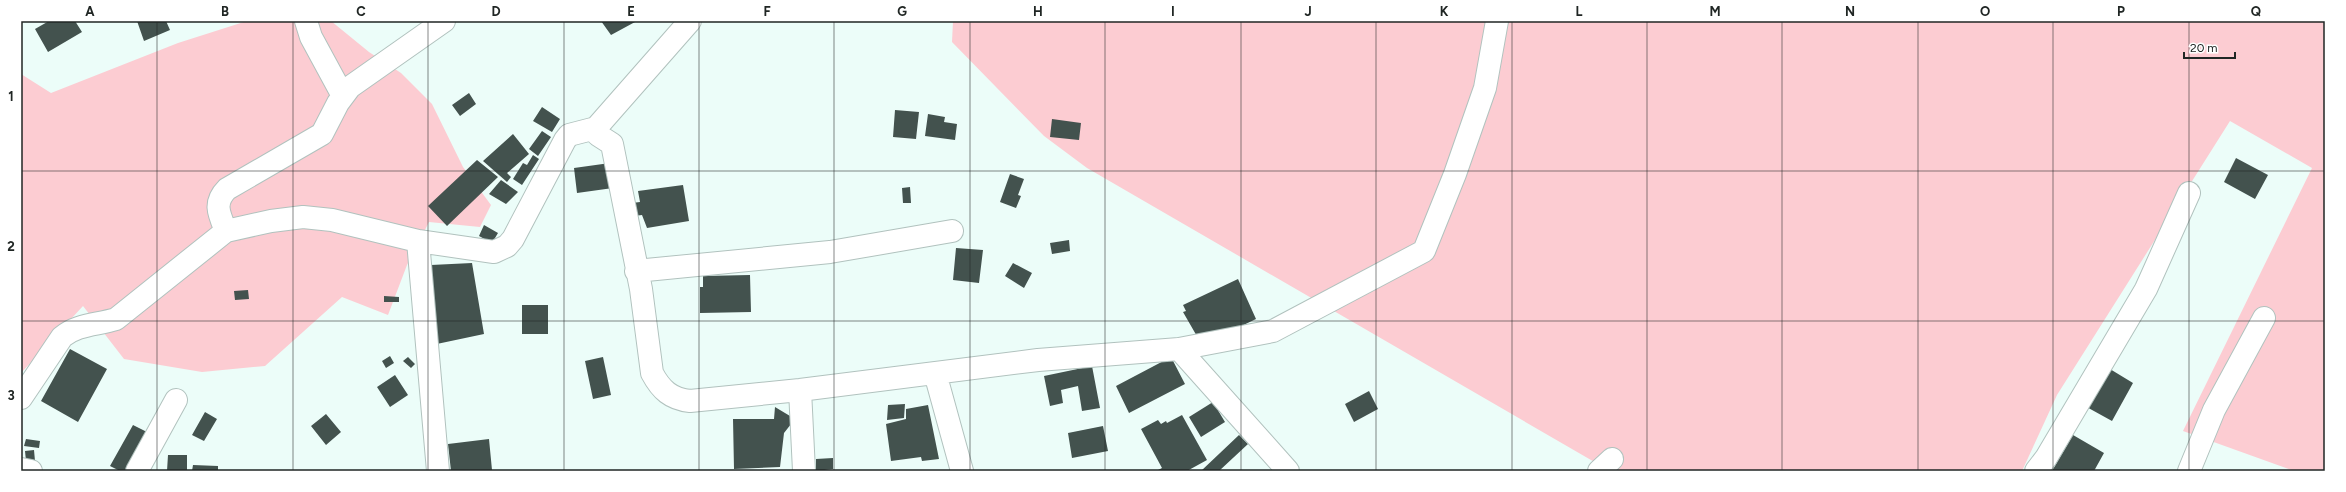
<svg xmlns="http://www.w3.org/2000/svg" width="2346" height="492" viewBox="0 0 2346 492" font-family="Figtree,sans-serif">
  <rect width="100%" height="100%" fill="#ecfdf9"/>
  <path fill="#fcccd2" d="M 247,21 L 331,21 L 369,52 L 401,73 L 432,104 L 463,167 L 491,205 L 480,227 L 429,222 L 407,265 L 388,315 L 342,297 L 265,366 L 202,372 L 124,359 L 83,306 L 21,373 L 21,74 L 51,93 L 178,43 Z
    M 953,21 L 2325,21 L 2325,471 L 2294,471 L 2183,431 L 2312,168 L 2230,121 L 2057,395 L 2022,471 L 1610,471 L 1087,168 L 1044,136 L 952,42 Z"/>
  <path fill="#43524e" d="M 49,21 L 75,21 L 82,32 L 48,52 L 35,29 Z
    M 137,21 L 166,21 L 170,30 L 144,41 Z
    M 601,21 L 634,21 L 635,22 L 611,35 Z
    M 469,93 L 476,104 L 460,116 L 452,105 Z
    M 542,107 L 560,119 L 552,132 L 533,121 Z
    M 895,110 L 919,112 L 916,139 L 893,137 Z
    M 928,114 L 945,117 L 944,122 L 957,124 L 955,140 L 925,136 Z
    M 1052,119 L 1081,123 L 1079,140 L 1050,137 Z
    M 542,131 L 551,137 L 538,156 L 529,149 Z
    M 513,134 L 529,154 L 507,173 L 511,177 L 507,182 L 483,161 Z
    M 533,155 L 539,159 L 522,185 L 513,179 L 523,163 L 527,165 Z
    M 2236,158 L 2268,175 L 2255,199 L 2224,182 Z
    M 477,160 L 498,177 L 447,226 L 428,206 Z
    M 610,163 L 613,188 L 577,193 L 574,168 Z
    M 1010,174 L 1024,179 L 1018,195 L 1021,196 L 1016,208 L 1000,202 Z
    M 501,180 L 518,192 L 506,204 L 489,194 Z
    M 683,185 L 689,221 L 647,228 L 642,215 L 634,216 L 632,203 L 640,202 L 638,191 Z
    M 910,187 L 911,203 L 903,203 L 902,188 Z
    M 484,225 L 498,233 L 492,243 L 479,236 Z
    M 1069,240 L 1070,251 L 1052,254 L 1050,243 Z
    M 956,248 L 983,250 L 979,283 L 953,280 Z
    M 472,263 L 484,334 L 432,345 L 431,265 Z
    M 1013,263 L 1032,273 L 1024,288 L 1005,276 Z
    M 750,275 L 751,312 L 700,313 L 700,287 L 703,287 L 703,276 Z
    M 1238,279 L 1256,319 L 1202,345 L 1183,312 L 1186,311 L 1183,305 Z
    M 248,290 L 249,299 L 235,300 L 234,291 Z
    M 384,296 L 399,297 L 399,302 L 384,302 Z
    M 522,305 L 548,305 L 548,334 L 522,334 Z
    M 70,349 L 107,369 L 78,422 L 41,401 Z
    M 390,356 L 394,363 L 386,368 L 382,361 Z
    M 408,357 L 415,364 L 411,368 L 403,361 Z
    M 603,357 L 611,395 L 593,399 L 585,361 Z
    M 1171,357 L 1185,384 L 1129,413 L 1116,386 Z
    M 1092,366 L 1100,408 L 1082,411 L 1078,386 L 1061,390 L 1063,403 L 1050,406 L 1044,376 Z
    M 2105,366 L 2133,383 L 2112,421 L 2083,405 Z
    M 395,375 L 408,395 L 390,407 L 377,387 Z
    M 1369,391 L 1378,409 L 1354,422 L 1345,404 Z
    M 1213,402 L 1225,422 L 1201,437 L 1189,417 Z
    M 905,404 L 904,418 L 887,420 L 888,405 Z
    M 928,405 L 939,459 L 922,461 L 921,457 L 891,461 L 886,424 L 906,419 L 906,409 Z
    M 775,407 L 795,419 L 784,433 L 780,467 L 734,469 L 733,419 L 774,419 Z
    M 205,412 L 217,419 L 204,441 L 192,435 Z
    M 326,414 L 341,432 L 326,445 L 311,426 Z
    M 1182,415 L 1207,460 L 1187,471 L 1156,471 L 1162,468 L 1141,429 L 1158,420 L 1161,424 L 1166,421 L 1167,423 Z
    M 133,425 L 147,432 L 125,471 L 120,471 L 110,466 Z
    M 1103,426 L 1108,451 L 1072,458 L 1068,433 Z
    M 1239,435 L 1248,444 L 1219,471 L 1201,471 Z
    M 2073,435 L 2104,453 L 2094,471 L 2052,471 Z
    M 26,439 L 40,441 L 39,448 L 24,446 Z
    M 489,439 L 492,470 L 451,471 L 448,444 Z
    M 34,450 L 35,461 L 26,461 L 25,451 Z
    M 168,455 L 187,455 L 187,471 L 167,471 Z
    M 833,458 L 833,469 L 816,471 L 816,459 Z
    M 193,465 L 218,466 L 218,471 L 192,471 Z"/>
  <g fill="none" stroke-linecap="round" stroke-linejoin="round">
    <defs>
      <path id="minor" d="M 306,21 L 311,37 L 343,96
        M 596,128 L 598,135 L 612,144 L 641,289 L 652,373 C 661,390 671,399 690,401 L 800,390 L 1038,360 L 1179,349 L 1273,331 L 1424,251 L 1455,174 L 1485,88 L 1497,21
        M 226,231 C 219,214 213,203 227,189 L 322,134 L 338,103 L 350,87 L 444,21
        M 418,241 L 438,471
        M 636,271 L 830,252 L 952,231
        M 1179,349 L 1288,471
        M 935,373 L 962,471
        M 800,390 L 804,471
        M 21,398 L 62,337 C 77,324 97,325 116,319 L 226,231 L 271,221 L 303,217 L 332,220 L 418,241 L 494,252 L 507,246 L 513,239 L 565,140 L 569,135 L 596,128 L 690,21
        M 21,469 L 31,471
        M 137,471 L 176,400
        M 1599,471 L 1612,459
        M 2036,471 L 2046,458 L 2146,289 L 2189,193
        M 2189,471 L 2214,410 L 2264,318"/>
    </defs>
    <use href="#minor" stroke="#b1c2be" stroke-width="24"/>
    <use href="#minor" stroke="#fff" stroke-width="22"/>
  </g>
  <path fill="none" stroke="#202624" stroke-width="1" stroke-opacity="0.55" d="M 157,21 L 157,471M 293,21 L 293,471M 428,21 L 428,471M 564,21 L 564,471M 699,21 L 699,471M 834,21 L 834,471M 970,21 L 970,471M 1105,21 L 1105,471M 1241,21 L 1241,471M 1376,21 L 1376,471M 1512,21 L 1512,471M 1647,21 L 1647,471M 1782,21 L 1782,471M 1918,21 L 1918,471M 2053,21 L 2053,471M 2189,21 L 2189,471M 21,171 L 2325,171M 21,321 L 2325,321"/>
  <rect width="2346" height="492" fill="none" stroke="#ffffff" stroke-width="44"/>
  <path d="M2184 52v6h51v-6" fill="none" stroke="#202624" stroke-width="2"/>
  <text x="2190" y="52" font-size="12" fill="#202624" stroke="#ffffff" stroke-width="3" paint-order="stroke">20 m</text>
  <rect x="22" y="22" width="2302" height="448" fill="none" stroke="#202624" stroke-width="1.5"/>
  <g font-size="13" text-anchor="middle" font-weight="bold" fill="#202624">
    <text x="90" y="16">A</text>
    <text x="225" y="16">B</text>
    <text x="361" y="16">C</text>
    <text x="496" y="16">D</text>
    <text x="631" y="16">E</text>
    <text x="767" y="16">F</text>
    <text x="902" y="16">G</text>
    <text x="1038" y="16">H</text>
    <text x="1173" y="16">I</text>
    <text x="1308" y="16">J</text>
    <text x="1444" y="16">K</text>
    <text x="1579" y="16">L</text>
    <text x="1715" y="16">M</text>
    <text x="1850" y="16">N</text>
    <text x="1985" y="16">O</text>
    <text x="2121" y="16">P</text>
    <text x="2256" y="16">Q</text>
    <text x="11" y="101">1</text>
    <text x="11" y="251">2</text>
    <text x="11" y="400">3</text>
  </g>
</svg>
